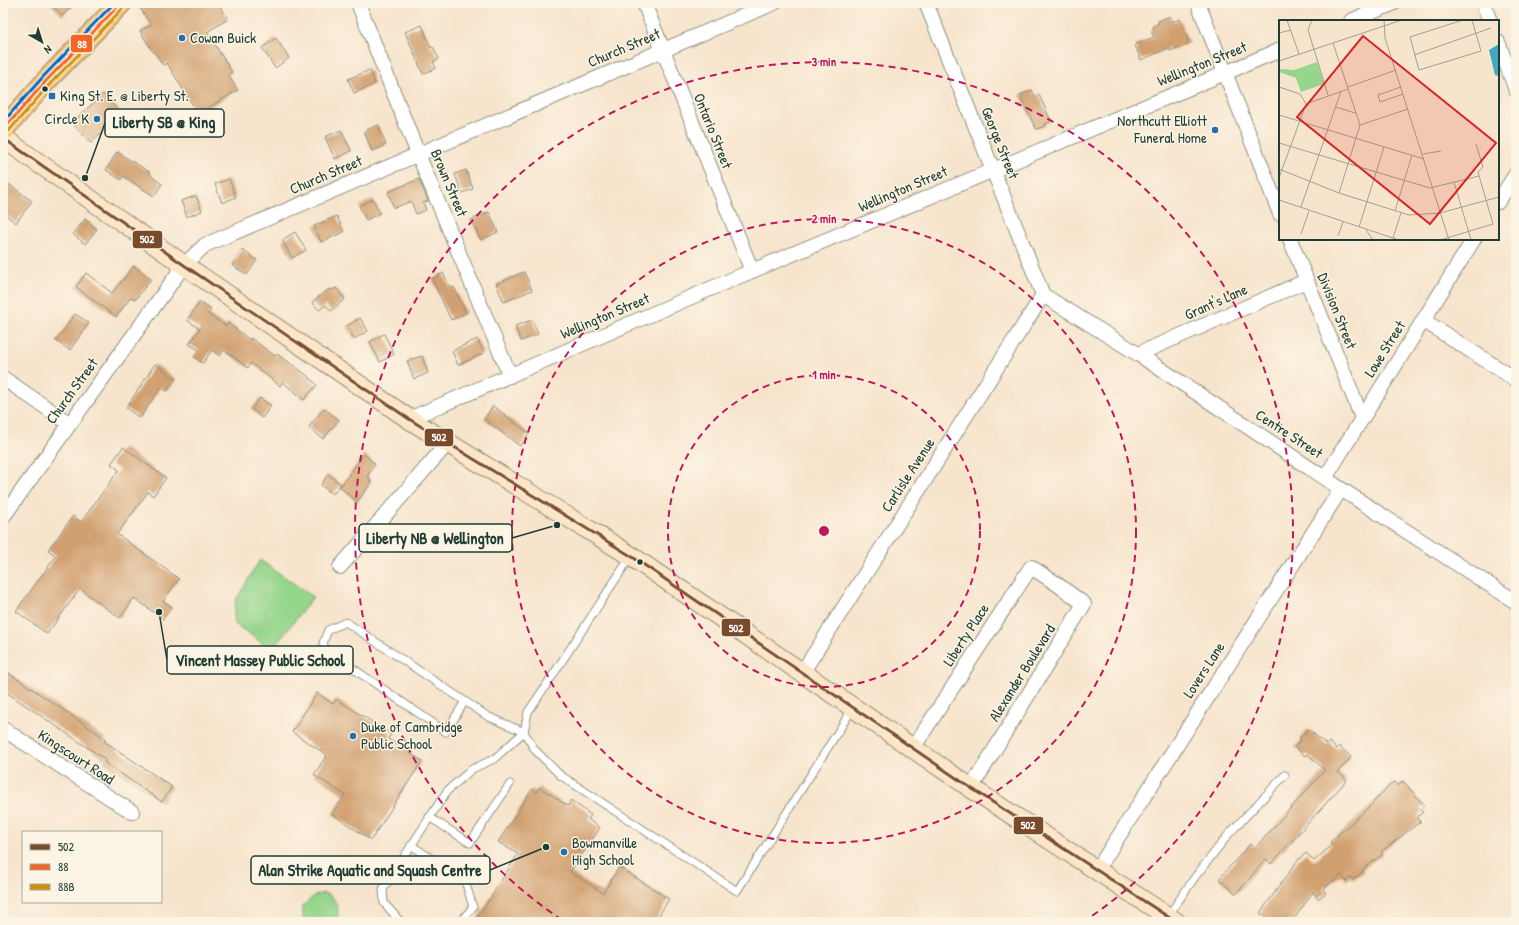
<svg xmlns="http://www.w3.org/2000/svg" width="1519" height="925" viewBox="0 0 1519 925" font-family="'Patrick Hand',sans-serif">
  <rect width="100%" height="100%" fill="#fcf5e5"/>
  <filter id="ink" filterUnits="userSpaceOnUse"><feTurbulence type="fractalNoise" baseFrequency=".025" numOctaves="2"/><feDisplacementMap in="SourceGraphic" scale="8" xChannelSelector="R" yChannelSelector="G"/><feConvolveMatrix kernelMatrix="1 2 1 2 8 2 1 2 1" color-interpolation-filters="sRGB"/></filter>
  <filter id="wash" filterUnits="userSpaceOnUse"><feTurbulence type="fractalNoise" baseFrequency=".012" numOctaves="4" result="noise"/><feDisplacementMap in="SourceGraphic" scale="16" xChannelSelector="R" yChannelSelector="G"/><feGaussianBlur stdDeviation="0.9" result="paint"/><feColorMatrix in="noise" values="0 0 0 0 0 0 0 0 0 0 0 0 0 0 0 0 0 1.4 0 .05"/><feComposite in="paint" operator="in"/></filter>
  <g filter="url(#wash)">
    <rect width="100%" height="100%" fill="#f7e4cc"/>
    <path fill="#95d58c" stroke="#5a8960" d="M 260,560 L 313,597 L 272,650 L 235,624 L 234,613 L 236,600 Z
      M 323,893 C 326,894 330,895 332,897 C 338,904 340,915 335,922 L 306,922 L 303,919 L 303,906 L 312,897 Z"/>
    <g id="blocks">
      <path fill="#d1a06f" d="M 50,3 L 76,3 L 62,16 Z
        M 148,3 L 218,3 L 228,19 L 207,32 L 232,72 L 228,75 L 238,90 L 198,114 L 167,63 L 163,65 L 154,51 L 153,52 L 140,31 L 151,25 L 140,8 Z
        M 1170,16 L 1172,22 L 1180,19 L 1189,43 L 1170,51 L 1169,48 L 1141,60 L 1135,45 L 1154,37 L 1151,31 L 1154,29 L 1153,26 L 1159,23 L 1158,21 Z
        M 422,25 L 431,48 L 433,47 L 439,59 L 433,62 L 436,68 L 423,74 L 405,32 Z
        M 276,38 L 289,58 L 275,68 L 262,48 Z
        M 370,70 L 375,84 L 354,93 L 348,79 Z
        M 1032,90 L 1035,96 L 1039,95 L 1051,121 L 1045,124 L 1046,126 L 1036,129 L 1020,95 Z
        M 103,94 L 122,114 L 91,143 L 72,123 Z
        M 378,125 L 386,145 L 372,151 L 364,131 Z
        M 341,130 L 351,151 L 335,159 L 325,137 Z
        M 117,152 L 151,173 L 150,175 L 162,184 L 154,196 L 123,176 L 121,180 L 106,170 Z
        M 466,170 L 473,189 L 462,193 L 455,174 Z
        M 229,179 L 236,197 L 222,203 L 215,184 Z
        M 419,179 L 428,201 L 423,203 L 426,210 L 416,214 L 411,201 L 394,208 L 388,192 Z
        M 3,180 L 32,201 L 16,223 L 3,213 Z
        M 196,196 L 202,211 L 187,217 L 181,201 Z
        M 373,199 L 380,213 L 366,220 L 359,206 Z
        M 489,212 L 498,232 L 481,240 L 471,220 Z
        M 337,216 L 344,232 L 321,242 L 314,226 Z
        M 85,219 L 97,229 L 85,244 L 73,234 Z
        M 295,232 L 306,250 L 292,258 L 282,240 Z
        M 242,250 L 257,260 L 247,275 L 232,265 Z
        M 134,266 L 151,279 L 135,300 L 131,297 L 116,317 L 76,287 L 86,273 L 112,293 Z
        M 524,272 L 532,290 L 504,302 L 496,284 Z
        M 443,273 L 451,289 L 454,287 L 466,313 L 451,320 L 432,279 Z
        M 336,288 L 345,299 L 331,311 L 326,305 L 319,310 L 312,302 L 329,289 L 330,291 Z
        M 200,302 L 211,310 L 208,314 L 226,326 L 228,323 L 250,340 L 251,338 L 275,356 L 277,354 L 304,373 L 317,385 L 304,400 L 283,382 L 280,386 L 251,363 L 248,368 L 224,350 L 220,356 L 212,350 L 203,363 L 194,357 L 199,350 L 189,344 L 200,329 L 187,320 Z
        M 75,314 L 89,323 L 70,350 L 56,341 Z
        M 360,318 L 368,331 L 354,339 L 347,326 Z
        M 532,320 L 538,334 L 521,341 L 515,326 Z
        M 384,334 L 394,354 L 380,362 L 370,342 Z
        M 477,339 L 484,353 L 458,365 L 452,351 Z
        M 422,356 L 428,373 L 414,379 L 407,361 Z
        M 155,364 L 176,379 L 167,391 L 161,387 L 140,418 L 126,408 Z
        M 260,398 L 271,406 L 262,418 L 251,409 Z
        M 493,406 L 529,433 L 520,446 L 484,419 Z
        M 324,408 L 339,420 L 323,439 L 309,427 Z
        M 123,447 L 166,478 L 153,496 L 148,492 L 117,534 L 179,579 L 163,601 L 172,607 L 163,619 L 134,598 L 120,618 L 80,589 L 47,634 L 16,611 L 56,556 L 48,550 L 73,516 L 81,522 L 119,470 L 111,464 Z
        M 364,454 L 375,464 L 368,475 L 371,483 L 357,502 L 340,487 Z
        M 328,474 L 341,484 L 333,494 L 321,485 Z
        M 3,669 L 106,739 L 104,741 L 172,787 L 162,802 L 104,762 L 106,760 L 3,690 Z
        M 317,693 L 333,704 L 336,699 L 391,734 L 388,739 L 422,761 L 371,840 L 332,814 L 345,795 L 314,775 L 327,755 L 292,732 Z
        M 1308,729 L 1327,745 L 1329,742 L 1337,749 L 1339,746 L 1351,757 L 1338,772 L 1347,780 L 1271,864 L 1266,859 L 1236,894 L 1219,879 L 1250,844 L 1255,848 L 1325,770 L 1307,754 L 1305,756 L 1295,747 L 1301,740 L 1299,739 Z
        M 1403,781 L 1424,805 L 1420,809 L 1423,812 L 1417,817 L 1421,821 L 1381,852 L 1383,854 L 1362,870 L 1364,871 L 1353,880 L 1351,877 L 1346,881 L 1341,875 L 1323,889 L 1326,893 L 1318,899 L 1313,892 L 1292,922 L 1273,922 L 1260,913 L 1298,860 L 1306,853 L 1314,861 L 1332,845 L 1330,842 L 1368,808 L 1384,791 L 1394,782 L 1398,786 Z
        M 539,787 L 568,806 L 571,800 L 591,815 L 588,819 L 600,828 L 570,872 L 603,893 L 619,867 L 669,899 L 655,922 L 475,922 L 518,854 L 498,842 L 532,789 L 537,792 Z"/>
    </g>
  </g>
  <g filter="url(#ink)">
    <use href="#blocks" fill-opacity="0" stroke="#8b9080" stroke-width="1"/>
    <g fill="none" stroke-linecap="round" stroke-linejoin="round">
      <defs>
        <path id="lane" d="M 631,556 L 547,684 L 528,712 L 524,732 L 535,750 L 560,775 L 737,891 L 853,708
          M 429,817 L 470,843 L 510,784
          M 411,845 L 465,881 L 473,907 L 460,922
          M 1168,916 L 1195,877 L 1228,835 L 1285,775
          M 402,922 L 399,920 L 384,903 L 383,889 L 447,791 L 472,769 L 494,759 L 524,732 L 487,716 L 346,622 L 328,630 L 323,643 L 326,650 L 446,732 L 465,701"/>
        <path id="street" d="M 358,3 L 418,154 L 510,376
          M 644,3 L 752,271
          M 926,3 L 1043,295
          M 1198,3 L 1280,214
          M 1483,3 L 1490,21
          M 1351,21 L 1394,3
          M 1498,42 L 1516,90
          M 1498,202 L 1516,174
          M 1290,239 L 1362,418
          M 1043,295 L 1138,354 L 1341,489 L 1516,602
          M 1423,320 L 1516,380
          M 1138,354 L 1306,281
          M 3,378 L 70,424
          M 409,419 L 740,276 L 1280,50
          M 1325,478 L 1474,239
          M 3,517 L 184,265 L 205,245 L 774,3
          M 340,567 L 447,444
          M 802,673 L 1043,295
          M 3,729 L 132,812
          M 913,748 L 1031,567 L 1057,584 L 1084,604 L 971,788
          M 1097,870 L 1341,489"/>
        <path id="secondary" d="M 3,138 L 184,265 L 409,419 L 631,556 L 971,788 L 1176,922"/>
        <path id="primary" d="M 3,130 L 46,81 L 121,3"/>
      </defs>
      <use href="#lane" stroke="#8b9080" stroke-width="9"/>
      <use href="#street" stroke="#8b9080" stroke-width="16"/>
      <use href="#secondary" stroke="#8b9080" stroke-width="21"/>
      <use href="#primary" stroke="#8b9080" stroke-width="23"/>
      <use href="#lane" stroke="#fff" stroke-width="7"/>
      <use href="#street" stroke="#fff" stroke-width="14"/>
      <use href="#secondary" stroke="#fde5c5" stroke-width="19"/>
      <use href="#primary" stroke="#f9bf6d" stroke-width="21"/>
      <defs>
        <path id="bus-1" d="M 3,138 L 184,265 L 409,419 L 631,556 L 971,788 L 1176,922"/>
        <path id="bus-2" d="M 3,130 L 46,81 L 121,3"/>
        <path id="bus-3" d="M 7,133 L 50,84 L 125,6"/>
        <path id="bus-4" d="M 3,122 L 42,78 L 114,3"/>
      </defs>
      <use href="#bus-1" stroke="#fcf5e5" stroke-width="6"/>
      <use href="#bus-2" stroke="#fcf5e5" stroke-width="6"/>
      <use href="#bus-3" stroke="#fcf5e5" stroke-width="6"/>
      <use href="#bus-4" stroke="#fcf5e5" stroke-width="6"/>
      <use href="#bus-1" stroke="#7a4b2a" stroke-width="3"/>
      <use href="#bus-2" stroke="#f26522" stroke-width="3"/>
      <use href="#bus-3" stroke="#cc910a" stroke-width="3"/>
      <use href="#bus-4" stroke="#0065bd" stroke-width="3"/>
    </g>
  </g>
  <g fill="none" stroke="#c2185b" stroke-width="2" stroke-dasharray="7 5">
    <circle cx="824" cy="531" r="156"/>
    <circle cx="824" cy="531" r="312"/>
    <path d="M562 920A469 469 0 1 1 1086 920"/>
  </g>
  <g fill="#1f6fb2" stroke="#fcf5e5" stroke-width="1.5">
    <circle cx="182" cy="38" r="4"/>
    <rect x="48" y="92" width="8" height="8" rx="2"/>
    <circle cx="97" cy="119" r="4"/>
    <circle cx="1215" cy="130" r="4"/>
    <circle cx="353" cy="736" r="4"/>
    <circle cx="564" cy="852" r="4"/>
  </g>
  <g fill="#1f3d34" stroke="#fcf5e5" stroke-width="1.5">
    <circle cx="45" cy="89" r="3.5"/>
    <circle cx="640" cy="562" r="3.5"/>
  </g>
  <g text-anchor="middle" stroke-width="3" stroke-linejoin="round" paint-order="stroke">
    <g font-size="15" fill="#1f3d34" stroke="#fcf5e5" text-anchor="start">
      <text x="190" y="43">Cowan Buick</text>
      <text x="60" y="101">King St. E. @ Liberty St.</text>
      <text x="89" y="124" text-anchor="end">Circle K</text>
      <text x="1207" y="126" text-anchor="end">Northcutt Elliott<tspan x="1207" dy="17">Funeral Home</tspan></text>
      <text x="361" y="732">Duke of Cambridge<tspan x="361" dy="17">Public School</tspan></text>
      <text x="572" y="848">Bowmanville<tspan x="572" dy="17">High School</tspan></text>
    </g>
    <g font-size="15" fill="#1f3d34" stroke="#fcf5e5">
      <text transform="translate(624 48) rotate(-23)" y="5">Church Street</text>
      <text transform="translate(1202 64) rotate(-22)" y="5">Wellington Street</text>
      <text transform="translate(713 131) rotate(68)" y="5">Ontario Street</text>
      <text transform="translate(1000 143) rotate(68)" y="5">George Street</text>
      <text transform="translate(326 175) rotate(-23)" y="5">Church Street</text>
      <text transform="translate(449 183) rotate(67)" y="5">Brown Street</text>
      <text transform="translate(903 189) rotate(-23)" y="5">Wellington Street</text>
      <text transform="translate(1216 302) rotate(-24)" y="5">Grant's Lane</text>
      <text transform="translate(1337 311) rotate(68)" y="5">Division Street</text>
      <text transform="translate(605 316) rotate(-23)" y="5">Wellington Street</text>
      <text transform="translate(1385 349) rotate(-58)" y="5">Lowe Street</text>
      <text transform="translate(72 391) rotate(-54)" y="5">Church Street</text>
      <text transform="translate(1289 434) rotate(33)" y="5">Centre Street</text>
      <text transform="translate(908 475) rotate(-57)" y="5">Carlisle Avenue</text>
      <text transform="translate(966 635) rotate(-57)" y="5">Liberty Place</text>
      <text transform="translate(1204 670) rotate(-57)" y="5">Lovers Lane</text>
      <text transform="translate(1022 673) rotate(-58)" y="5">Alexander Boulevard</text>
      <text transform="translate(76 757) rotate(33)" y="5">Kingscourt Road</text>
    </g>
  </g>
  <g transform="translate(1279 20)">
    <rect width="220" height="220" fill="#f7e4cc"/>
    <path d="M 38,42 L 45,64 L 22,72 L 17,58 L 0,52 L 0,49 L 15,50 Z" fill="#95d58c"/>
    <path d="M 220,24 L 220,56 L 216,55 L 210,30 Z" fill="#41aac1"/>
    <path fill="none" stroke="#a1a18f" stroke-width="1" d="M 8,0 L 20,34M 33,0 L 29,10 L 49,75M 105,0 L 106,18 L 170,220M 184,0 L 131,17 L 140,50 L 202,31 L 193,0M 0,13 L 12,10M 54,23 L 81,105M 135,35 L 212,8M 0,41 L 123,0M 0,67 L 21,74 L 27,84 L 0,158M 69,67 L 117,50M 122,67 L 99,75 L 100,78 L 101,82 L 124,74M 27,84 L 69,69M 57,87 L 76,93M 0,95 L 145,139M 81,105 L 129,89M 0,123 L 151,168 L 200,156M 144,134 L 162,131M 0,149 L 60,173 L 130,195 L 161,193 L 220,177M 175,162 L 192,220M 60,173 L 81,105M 0,180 L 120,220M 22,187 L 62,71M 116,191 L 133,135M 80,207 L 105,127M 87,210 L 94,220M 22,214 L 30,191M 59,216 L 64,202M 114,218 L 122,193M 161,220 L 214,204 L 199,152 L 204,147 L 197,124"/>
    <path fill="#d62828" fill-opacity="0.15" stroke="#d62828" stroke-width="2" d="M 84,16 L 217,123 L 151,204 L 18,97 Z"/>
    <rect width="220" height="220" fill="none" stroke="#1f3d34" stroke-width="2"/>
  </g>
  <circle cx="824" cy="531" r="6" fill="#c2185b" stroke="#fcf5e5" stroke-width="2"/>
  <g font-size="12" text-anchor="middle" font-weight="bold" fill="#c2185b" stroke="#fcf5e5" stroke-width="3" stroke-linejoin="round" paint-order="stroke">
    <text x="824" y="66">3 min</text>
    <text x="824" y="223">2 min</text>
    <text x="824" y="379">1 min</text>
  </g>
  <path fill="none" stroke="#1f3d34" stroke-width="1.5" d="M85 178L105 123M557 525L512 538M159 612L167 660M546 847L490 870"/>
  <g fill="#1f3d34" stroke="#fcf5e5" stroke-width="1.5">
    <circle cx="85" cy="178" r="4"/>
    <circle cx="557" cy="525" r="4"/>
    <circle cx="159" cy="612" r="4"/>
    <circle cx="546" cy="847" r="4"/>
  </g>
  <g fill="#fcf5e5" stroke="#1f3d34" stroke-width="1.5">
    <rect x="105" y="109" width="119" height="28" rx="4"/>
    <rect x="359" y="524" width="153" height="28" rx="4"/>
    <rect x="167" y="646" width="186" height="28" rx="4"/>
    <rect x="251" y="856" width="239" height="28" rx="4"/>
  </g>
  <g font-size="16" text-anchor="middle" font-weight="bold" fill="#1f3d34">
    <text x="164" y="128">Liberty SB @ King</text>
    <text x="435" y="544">Liberty NB @ Wellington</text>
    <text x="260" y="666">Vincent Massey Public School</text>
    <text x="370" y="876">Alan Strike Aquatic and Squash Centre</text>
  </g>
  <g stroke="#fcf5e5" stroke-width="1.5">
    <rect x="70" y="34" width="23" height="19" rx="4" fill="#f26522"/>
    <rect x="132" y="230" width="31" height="19" rx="4" fill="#7a4b2a"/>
    <rect x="424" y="428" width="30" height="19" rx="4" fill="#7a4b2a"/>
    <rect x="721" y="618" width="30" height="19" rx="4" fill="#7a4b2a"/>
    <rect x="1013" y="816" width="31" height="19" rx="4" fill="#7a4b2a"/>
  </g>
  <g font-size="11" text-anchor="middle" font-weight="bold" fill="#fff">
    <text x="82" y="48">88</text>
    <text x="147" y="243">502</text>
    <text x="439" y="441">502</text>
    <text x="736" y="632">502</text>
    <text x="1028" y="829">502</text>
  </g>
  <rect width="1519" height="925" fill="none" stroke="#fcf5e5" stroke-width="16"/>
  <rect x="22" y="831" width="140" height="72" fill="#fcf5e5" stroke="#a4ab9e"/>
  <rect x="30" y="844" width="20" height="6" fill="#7a4b2a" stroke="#a4ab9e"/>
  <text x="58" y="851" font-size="12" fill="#1f3d34">502</text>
  <rect x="30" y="864" width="20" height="6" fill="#f26522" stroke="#a4ab9e"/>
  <text x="58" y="871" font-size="12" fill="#1f3d34">88</text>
  <rect x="30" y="884" width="20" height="6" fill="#cc910a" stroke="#a4ab9e"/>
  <text x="58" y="891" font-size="12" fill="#1f3d34">88B</text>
  <g transform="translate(42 42) rotate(141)" stroke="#fcf5e5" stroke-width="3" paint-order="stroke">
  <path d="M0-3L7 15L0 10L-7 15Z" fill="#1f3d34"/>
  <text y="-6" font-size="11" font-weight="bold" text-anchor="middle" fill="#1f3d34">N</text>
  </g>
</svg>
